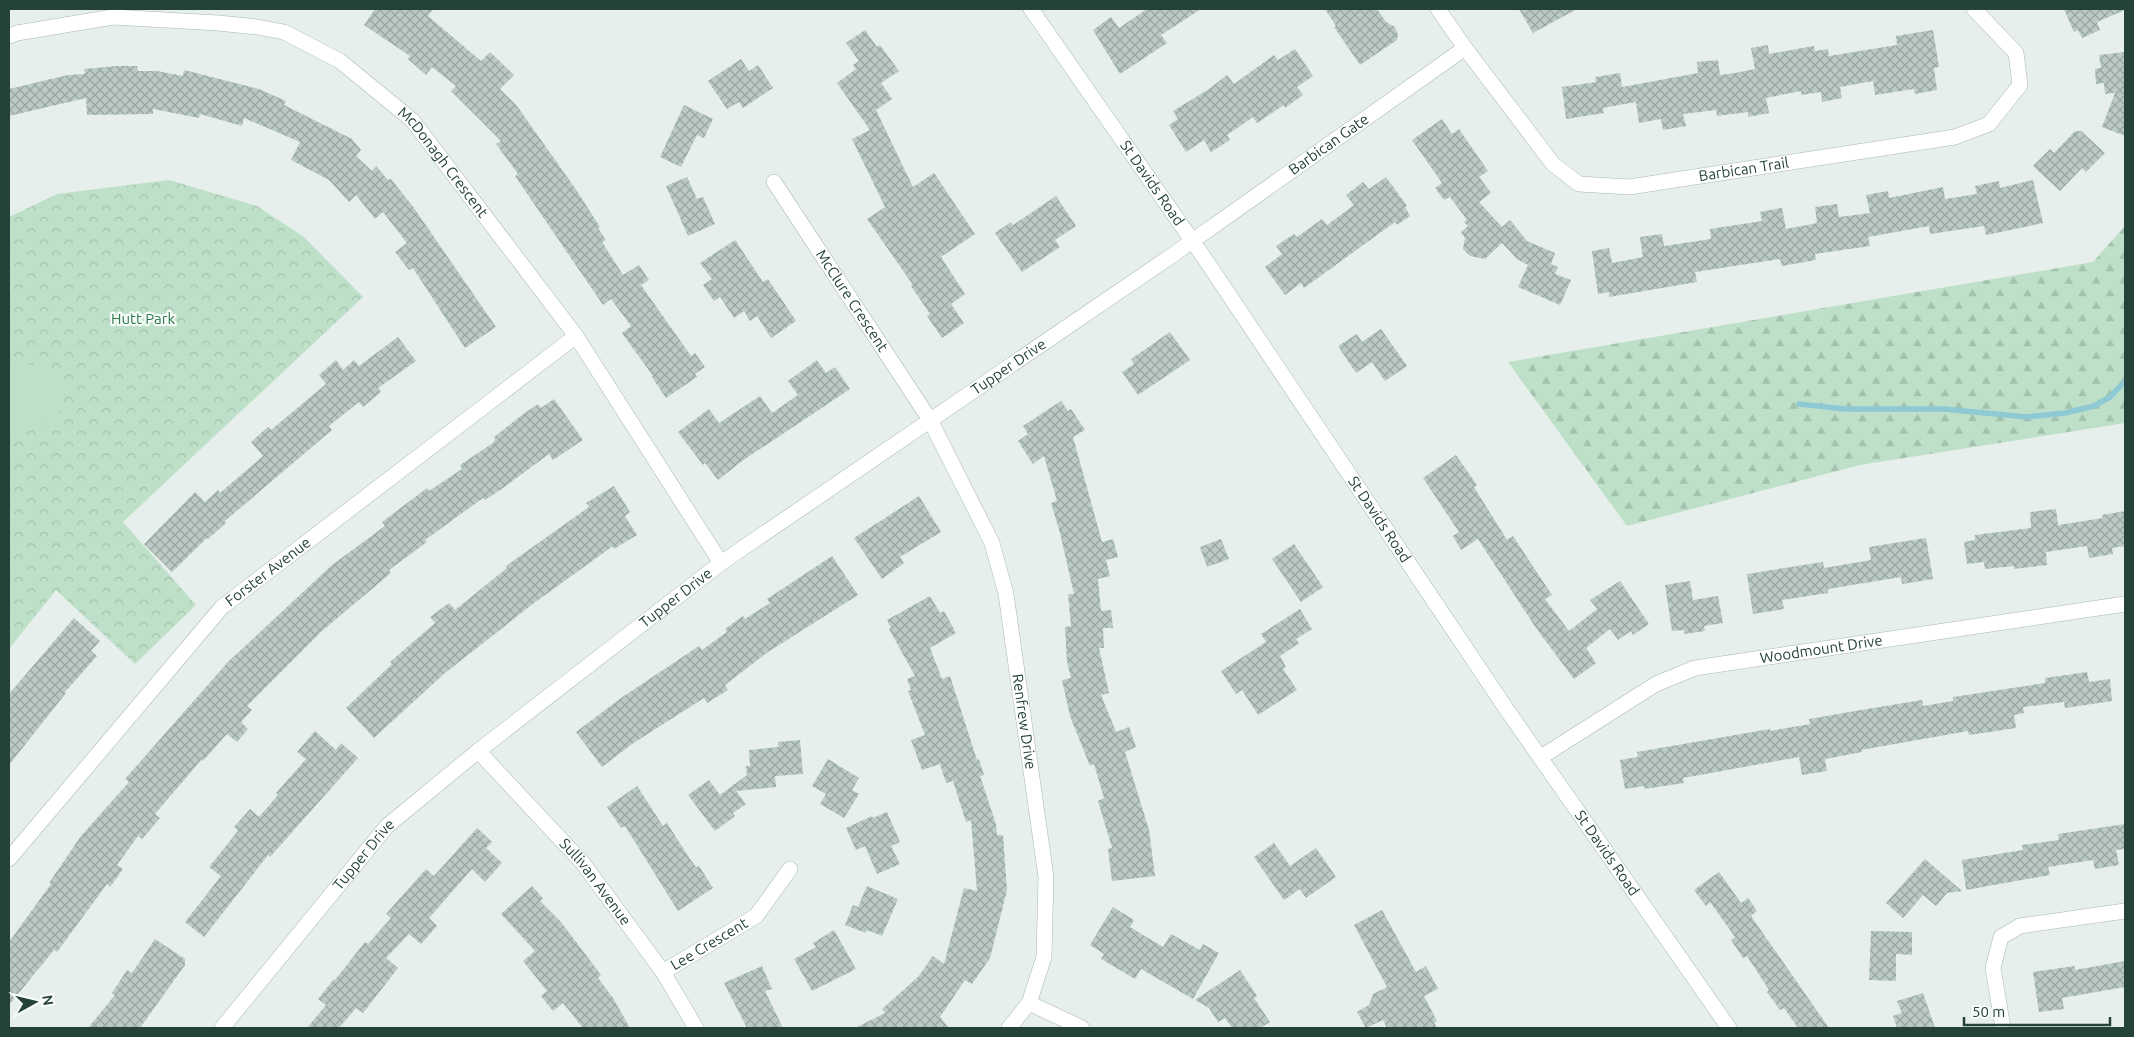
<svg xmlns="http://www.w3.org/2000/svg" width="2134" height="1037" viewBox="0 0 2134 1037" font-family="Ubuntu,sans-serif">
  <defs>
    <pattern id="forest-firs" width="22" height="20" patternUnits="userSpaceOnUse" patternTransform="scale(1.25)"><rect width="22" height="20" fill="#bfe0c8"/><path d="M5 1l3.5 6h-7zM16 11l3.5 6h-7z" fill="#a4c1ad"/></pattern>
    <pattern id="park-crowns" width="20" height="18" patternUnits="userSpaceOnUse" patternTransform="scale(1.25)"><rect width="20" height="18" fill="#bfe0c8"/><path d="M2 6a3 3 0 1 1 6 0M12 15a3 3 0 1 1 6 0" fill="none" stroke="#a4c1ad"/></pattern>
    <pattern id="building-cross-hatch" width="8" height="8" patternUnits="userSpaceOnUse" patternTransform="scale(1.25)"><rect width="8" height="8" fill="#bbcac4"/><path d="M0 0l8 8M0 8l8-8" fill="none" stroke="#98a6a0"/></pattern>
  </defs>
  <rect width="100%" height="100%" fill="#e6efeb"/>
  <path fill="url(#forest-firs)" d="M 2125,226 L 2125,423 L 1860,465 L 1627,526 L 1508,362 L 2093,262 Z"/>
  <path fill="url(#park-crowns)" d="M 169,180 L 257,206 L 304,237 L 363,297 L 123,522 L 196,605 L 135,664 L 56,590 L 9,649 L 9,217 L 57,194 Z"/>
  <path fill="#bfe0c8" d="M 27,364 L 44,367 L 62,383 L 64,404 L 53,422 L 9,432 L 9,369 Z"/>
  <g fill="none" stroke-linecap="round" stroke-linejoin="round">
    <path stroke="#8ec9d4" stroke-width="5.5" d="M 1799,404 L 1845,409 L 1944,409 L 2026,417 L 2065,413 L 2094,406 L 2110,397 L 2125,381"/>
  </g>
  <path fill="url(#building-cross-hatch)" d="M 375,9 L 433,9 L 428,16 L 481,61 L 490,52 L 514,75 L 500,89 L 517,106 L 577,191 L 600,227 L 598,228 L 606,240 L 602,242 L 623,275 L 639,265 L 649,280 L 641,285 L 691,356 L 695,353 L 705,367 L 695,374 L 697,377 L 666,398 L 652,377 L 653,376 L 622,333 L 631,326 L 611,299 L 603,305 L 515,176 L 518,174 L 496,144 L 501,141 L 451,91 L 456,86 L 432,67 L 426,75 L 408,59 L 410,56 L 364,25 Z
    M 1147,9 L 1201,9 L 1161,35 L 1167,43 L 1120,74 L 1093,30 L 1111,17 L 1119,28 Z
    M 1325,9 L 1377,9 L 1386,22 L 1395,27 L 1398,35 L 1397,40 L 1360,65 L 1334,27 L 1336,26 Z
    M 1519,9 L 1577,9 L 1533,33 Z
    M 2064,9 L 2125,9 L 2125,10 L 2097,22 L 2100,30 L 2082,38 L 2078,30 L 2074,32 Z
    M 865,30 L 877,47 L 880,45 L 899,71 L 881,83 L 892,99 L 876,110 L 913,187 L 934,173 L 975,234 L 941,257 L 965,294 L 951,304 L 964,323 L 942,338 L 927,316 L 930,314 L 911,286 L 913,285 L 867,219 L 885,207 L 852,139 L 870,130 L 837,83 L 856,69 L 853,65 L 859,61 L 846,43 Z
    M 1933,30 L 1939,67 L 1934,68 L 1937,90 L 1915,94 L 1914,89 L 1875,95 L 1873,81 L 1840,87 L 1842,98 L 1822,102 L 1821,92 L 1801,95 L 1801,91 L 1766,98 L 1769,113 L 1748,117 L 1748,112 L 1717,116 L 1716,110 L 1683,114 L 1686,126 L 1663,130 L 1661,119 L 1639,123 L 1636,102 L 1603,108 L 1604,113 L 1566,119 L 1562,87 L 1596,82 L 1595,77 L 1620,73 L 1622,87 L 1698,73 L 1697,62 L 1718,60 L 1720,75 L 1735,73 L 1755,69 L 1751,48 L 1768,45 L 1769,54 L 1814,46 L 1815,51 L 1828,49 L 1829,56 L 1897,45 L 1896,36 Z
    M 1295,49 L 1313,76 L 1297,87 L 1303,95 L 1285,108 L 1284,105 L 1257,123 L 1253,117 L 1227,135 L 1230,140 L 1211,152 L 1204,140 L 1186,152 L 1169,125 L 1178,119 L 1173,111 L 1209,89 L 1227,75 L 1234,84 L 1274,55 L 1278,60 Z
    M 2125,52 L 2125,136 L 2102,127 L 2115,93 L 2105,94 L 2104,83 L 2096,84 L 2095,69 L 2101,68 L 2099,55 Z
    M 741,59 L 749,71 L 758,65 L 773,88 L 743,108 L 739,102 L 727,109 L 708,81 Z
    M 117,66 L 137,66 L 138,71 L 157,71 L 183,76 L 184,70 L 259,89 L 286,101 L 284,105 L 352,139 L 361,150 L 356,156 L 372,171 L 376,166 L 388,180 L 391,179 L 414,208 L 496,327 L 465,348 L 413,268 L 409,270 L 395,252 L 407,243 L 383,212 L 375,219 L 356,195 L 349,202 L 329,180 L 291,160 L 300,142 L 244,118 L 242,126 L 200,114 L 199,118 L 153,109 L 153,114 L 87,115 L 86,98 L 9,116 L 9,89 L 68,75 L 85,74 L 84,69 Z
    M 684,105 L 713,119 L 704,138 L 697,135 L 681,167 L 660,157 Z
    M 1442,119 L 1452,134 L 1459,129 L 1488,171 L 1479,177 L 1491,193 L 1479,202 L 1502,227 L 1510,220 L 1527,241 L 1555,253 L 1551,264 L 1558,267 L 1555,274 L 1571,280 L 1560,305 L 1518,287 L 1528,265 L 1517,259 L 1502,243 L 1485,259 L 1470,256 L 1463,249 L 1465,238 L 1461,232 L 1468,226 L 1464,222 L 1467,220 L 1450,197 L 1444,200 L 1435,188 L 1442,183 L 1412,140 Z
    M 2075,131 L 2081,131 L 2105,153 L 2086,172 L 2082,168 L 2060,191 L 2033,166 L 2050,149 L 2054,153 Z
    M 687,177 L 697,199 L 703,197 L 715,224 L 688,236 L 666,186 Z
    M 1386,177 L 1407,206 L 1405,207 L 1410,216 L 1397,225 L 1395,222 L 1304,288 L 1301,283 L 1285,295 L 1265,267 L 1282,254 L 1276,246 L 1294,234 L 1297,237 L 1322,219 L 1327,225 L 1354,205 L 1346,195 L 1363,182 L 1369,189 Z
    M 2033,180 L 2043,223 L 1986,235 L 1984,226 L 1930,234 L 1929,226 L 1868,237 L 1870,246 L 1815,254 L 1816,260 L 1782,266 L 1780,259 L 1695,272 L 1697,282 L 1609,297 L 1609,292 L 1598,294 L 1592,251 L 1609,248 L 1612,263 L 1643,257 L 1640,237 L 1662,234 L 1664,246 L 1711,239 L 1710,229 L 1762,221 L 1760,212 L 1782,208 L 1786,229 L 1817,223 L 1815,207 L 1837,204 L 1839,217 L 1870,213 L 1866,195 L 1888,191 L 1889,198 L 1943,187 L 1945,199 L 1977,194 L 1975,186 L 1999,181 L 2000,188 Z
    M 1056,196 L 1076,226 L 1055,240 L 1060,247 L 1022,272 L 995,233 L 1011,222 L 1013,225 Z
    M 735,240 L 763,282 L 768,279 L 796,321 L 771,338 L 757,316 L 750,321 L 744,311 L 734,318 L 720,297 L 714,301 L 703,285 L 712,279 L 700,263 Z
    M 1381,329 L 1407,366 L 1385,381 L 1372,362 L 1356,373 L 1338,346 L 1357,334 L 1362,342 Z
    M 1170,332 L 1190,360 L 1138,395 L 1122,372 L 1134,364 L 1131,359 Z
    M 398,337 L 416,361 L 378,388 L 381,392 L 363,407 L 359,402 L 329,426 L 332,430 L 225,521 L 226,523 L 208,539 L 207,538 L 172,572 L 144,544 L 195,492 L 205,502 L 218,490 L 220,493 L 263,456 L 251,442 L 268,427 L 271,430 L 326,384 L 319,375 L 336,360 L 343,370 L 354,360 L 359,366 Z
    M 817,360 L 826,373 L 835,367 L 850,389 L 742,461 L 718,480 L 705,463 L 703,465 L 678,432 L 709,409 L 719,423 L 760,396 L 772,413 L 798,395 L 788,381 Z
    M 554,399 L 583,440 L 553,460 L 549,454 L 503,488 L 485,500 L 483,498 L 425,540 L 427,542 L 389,570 L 391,573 L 322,631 L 247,706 L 252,710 L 241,722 L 248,729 L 237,742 L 227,734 L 203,761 L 202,759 L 155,814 L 160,818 L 142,839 L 138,836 L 117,865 L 123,869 L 110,887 L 107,884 L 57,952 L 54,950 L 9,1005 L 9,942 L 51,884 L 49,883 L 81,836 L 129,782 L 125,779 L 228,662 L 332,565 L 385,526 L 382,522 L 427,488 L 429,491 L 462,469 L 460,465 L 493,443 L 495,439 L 494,437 L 522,415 L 538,404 L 541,408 Z
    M 1061,401 L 1068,411 L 1071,409 L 1085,430 L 1073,437 L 1102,542 L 1113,539 L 1118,557 L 1106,560 L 1110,576 L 1098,579 L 1101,611 L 1111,610 L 1113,628 L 1103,628 L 1104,648 L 1099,648 L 1109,693 L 1101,695 L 1116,732 L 1129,727 L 1136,747 L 1125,752 L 1149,830 L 1155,876 L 1112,881 L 1108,849 L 1112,848 L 1098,801 L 1104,798 L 1094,764 L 1090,766 L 1070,716 L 1062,680 L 1071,678 L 1067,662 L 1065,627 L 1071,626 L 1068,594 L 1074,594 L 1060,533 L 1051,503 L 1057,501 L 1044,456 L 1033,464 L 1018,441 L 1028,434 L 1023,426 Z
    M 1456,455 L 1477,485 L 1474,487 L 1507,540 L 1513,536 L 1552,595 L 1545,599 L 1569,631 L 1597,609 L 1590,600 L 1620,581 L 1649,624 L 1633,635 L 1631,631 L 1618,640 L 1610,629 L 1586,648 L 1596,663 L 1574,679 L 1536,628 L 1478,539 L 1461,550 L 1453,536 L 1459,532 L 1423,478 Z
    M 614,486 L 630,512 L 625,516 L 637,535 L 614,549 L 613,546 L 534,603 L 445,673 L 374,738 L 346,708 L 392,664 L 390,662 L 435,623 L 430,617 L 449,603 L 455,610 L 507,568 L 506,566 L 589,507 L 586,503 Z
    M 919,496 L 941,532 L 900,557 L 904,563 L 882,579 L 854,538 Z
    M 2056,509 L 2058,525 L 2103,518 L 2102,515 L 2125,511 L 2125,546 L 2112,548 L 2113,554 L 2089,558 L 2087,546 L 2046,552 L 2047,565 L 2014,569 L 2014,566 L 1985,569 L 1984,562 L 1967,564 L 1964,542 L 1975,540 L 1975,535 L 2031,528 L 2030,512 Z
    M 1926,538 L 1933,579 L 1902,584 L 1901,577 L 1828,589 L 1828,593 L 1782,600 L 1784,609 L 1753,614 L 1747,574 L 1823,562 L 1824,568 L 1871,560 L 1869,547 Z
    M 1221,539 L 1229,559 L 1207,567 L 1200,547 Z
    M 1294,544 L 1323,587 L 1301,602 L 1272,559 Z
    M 832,556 L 858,595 L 768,652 L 725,685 L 728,690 L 707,703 L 704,698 L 632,744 L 602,767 L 576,732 L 621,698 L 699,646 L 702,650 L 727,632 L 725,629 L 743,616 L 745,619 L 770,603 L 767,599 Z
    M 1690,581 L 1693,600 L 1718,596 L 1723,623 L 1704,626 L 1705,631 L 1684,634 L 1684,630 L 1672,631 L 1665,585 Z
    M 930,596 L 940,613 L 944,611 L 956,633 L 930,648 L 942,679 L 950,676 L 977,760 L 979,759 L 984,775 L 980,776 L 996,824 L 997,835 L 1003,835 L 1007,890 L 990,958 L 972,984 L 965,980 L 940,1017 L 949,1028 L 855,1028 L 885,1013 L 882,1009 L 918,977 L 933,956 L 944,964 L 964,888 L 977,891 L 971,820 L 966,822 L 953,781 L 946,783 L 940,764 L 922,770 L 911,740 L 925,735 L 908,691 L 911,690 L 907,679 L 915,676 L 889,629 L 891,628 L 887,620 Z
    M 1300,609 L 1312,629 L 1296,639 L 1299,643 L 1280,656 L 1286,667 L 1283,669 L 1297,690 L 1258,715 L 1242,690 L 1236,694 L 1221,671 L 1266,642 L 1261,634 Z
    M 74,618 L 100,641 L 91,651 L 97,656 L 65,692 L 66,693 L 9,765 L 9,694 Z
    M 2087,672 L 2089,682 L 2110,679 L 2112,701 L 2065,708 L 2064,702 L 2023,707 L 2024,713 L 2014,715 L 2016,728 L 1969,735 L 1968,731 L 1861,750 L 1862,752 L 1825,759 L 1827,771 L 1802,775 L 1799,757 L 1683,778 L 1684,783 L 1644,789 L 1644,786 L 1625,789 L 1620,760 L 1638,757 L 1637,752 L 1770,729 L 1770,731 L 1810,724 L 1809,719 L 1855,711 L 1922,700 L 1923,706 L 1953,701 L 1953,697 L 2045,683 L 2045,678 Z
    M 315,731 L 336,750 L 341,743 L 358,758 L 270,857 L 268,855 L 204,937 L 185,922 L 221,876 L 209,867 L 238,831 L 234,827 L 250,809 L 259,817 L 278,795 L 276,793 L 306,759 L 297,752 Z
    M 800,740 L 803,774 L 775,776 L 776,787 L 736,791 L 746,804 L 733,813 L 735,816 L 715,831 L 688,795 L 709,780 L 720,795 L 747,775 L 746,766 L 750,766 L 749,750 L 778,747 L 778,742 Z
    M 828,759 L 859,778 L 852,790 L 859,794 L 844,818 L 820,804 L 826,794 L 812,786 Z
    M 637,786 L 663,826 L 667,823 L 690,859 L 696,867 L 699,866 L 713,888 L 678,911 L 625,826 L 621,828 L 607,807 Z
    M 887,812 L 900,842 L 891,846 L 900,864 L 877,874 L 865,846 L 856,850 L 846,828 L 872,816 L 873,818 Z
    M 2125,824 L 2125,849 L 2116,850 L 2119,865 L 2095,869 L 2093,860 L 2048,867 L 2050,875 L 1966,890 L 1962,860 L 2023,850 L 2022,845 L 2059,840 L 2058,834 Z
    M 477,828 L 492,842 L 486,848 L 502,863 L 485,882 L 472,869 L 429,918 L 437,926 L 421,944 L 409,934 L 386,958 L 398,968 L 363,1013 L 356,1008 L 339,1028 L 307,1028 L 326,1005 L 318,999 L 334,979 L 335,980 L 365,942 L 368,944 L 391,918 L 386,914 L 426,869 L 434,876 Z
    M 1274,843 L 1290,866 L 1316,848 L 1336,877 L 1306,898 L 1300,889 L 1284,900 L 1254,857 Z
    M 1925,859 L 1962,891 L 1947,893 L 1936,906 L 1923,895 L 1903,918 L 1886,903 Z
    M 1719,872 L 1741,903 L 1748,898 L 1757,911 L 1751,916 L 1829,1028 L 1798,1028 L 1784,1008 L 1780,1010 L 1767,992 L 1769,990 L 1747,956 L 1743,958 L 1731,940 L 1735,937 L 1710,902 L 1706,906 L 1694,890 Z
    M 532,886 L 543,898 L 540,901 L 561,922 L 601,975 L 598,978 L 613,998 L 630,1028 L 583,1028 L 563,1003 L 553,1011 L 541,996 L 547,991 L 523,961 L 535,951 L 501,914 Z
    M 867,886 L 898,899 L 882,936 L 867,930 L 866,933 L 845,925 L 853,905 L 858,907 Z
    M 1113,907 L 1134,920 L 1130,927 L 1163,947 L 1171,934 L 1200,950 L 1203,944 L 1219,953 L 1193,999 L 1141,969 L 1135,979 L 1101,959 L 1104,954 L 1090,945 Z
    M 1382,910 L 1416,972 L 1426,966 L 1438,989 L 1424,996 L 1437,1021 L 1434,1023 L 1437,1028 L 1387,1028 L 1383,1020 L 1366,1028 L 1357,1012 L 1369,1005 L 1373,994 L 1387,987 L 1354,925 Z
    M 834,930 L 856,969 L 812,991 L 794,959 L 816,947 L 813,943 Z
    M 1871,931 L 1912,932 L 1912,955 L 1896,954 L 1896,981 L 1869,980 Z
    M 155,939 L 185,959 L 185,965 L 140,1028 L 88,1028 L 115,995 L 112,993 L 127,970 L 132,973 Z
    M 2125,961 L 2125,987 L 2062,998 L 2064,1009 L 2039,1012 L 2033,972 L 2075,966 L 2075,970 Z
    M 762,966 L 772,989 L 765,991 L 783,1028 L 747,1028 L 724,983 Z
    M 1240,970 L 1257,996 L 1254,998 L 1270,1022 L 1260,1028 L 1232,1028 L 1225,1018 L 1218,1022 L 1209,1008 L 1195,1000 Z
    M 1923,993 L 1935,1028 L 1897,1028 L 1893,1016 L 1902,1013 L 1897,1001 Z"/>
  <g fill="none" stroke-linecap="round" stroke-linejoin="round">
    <defs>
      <g id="minor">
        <path id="s1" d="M 1438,9 L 1465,48 L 1553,164 L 1579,184 L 1629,187 L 1955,137 L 1989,124 L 2020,85 L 2016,53 L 1974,9"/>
        <path id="s2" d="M 9,36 L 17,33 L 113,17 L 218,23 L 257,27 L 284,32 L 340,61 L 412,120 L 576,336 L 721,563"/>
        <path id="s3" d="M 774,182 L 930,420 L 992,543 L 1006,594 L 1046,877 L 1044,957 L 1029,1003 L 1009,1028"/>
        <path id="s4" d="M 478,751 L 582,862 L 663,972 L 696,1028"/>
        <path id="s5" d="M 1541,757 L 1656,684 L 1695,668 L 2125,604"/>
        <path id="s6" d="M 9,859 L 222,607 L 576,336"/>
        <path id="s7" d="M 663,972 L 756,916 L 790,869"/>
        <path d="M 1029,1003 L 1082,1028"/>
        <path id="s8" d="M 222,1028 L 387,826 L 478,751 L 721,563 L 1174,254 L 1465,48"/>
        <path d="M 2003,1028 L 1993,968 L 2001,937 L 2020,926 L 2125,911"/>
      </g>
      <g id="secondary">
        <path id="s9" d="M 1031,9 L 1207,262 L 1507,710 L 1729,1028"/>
      </g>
    </defs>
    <use href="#minor" stroke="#a8b8b2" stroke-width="16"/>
    <use href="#secondary" stroke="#a4bbb3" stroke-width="16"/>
    <use href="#minor" stroke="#fff" stroke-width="15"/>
    <use href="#secondary" stroke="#fff" stroke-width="15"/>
  </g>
  <g text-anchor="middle" stroke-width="4.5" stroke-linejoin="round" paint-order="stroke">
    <g font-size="15" fill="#24423a" stroke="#f7fbf9">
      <text dy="5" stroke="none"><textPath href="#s8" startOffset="1424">Barbican Gate</textPath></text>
      <text dy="5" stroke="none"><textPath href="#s2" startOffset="486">McDonagh Crescent</textPath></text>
      <text dy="5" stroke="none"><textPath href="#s1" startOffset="392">Barbican Trail</textPath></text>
      <text dy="5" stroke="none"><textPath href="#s9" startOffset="212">St Davids Road</textPath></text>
      <text dy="5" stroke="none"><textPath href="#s3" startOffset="142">McClure Crescent</textPath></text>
      <text dy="5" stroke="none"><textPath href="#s8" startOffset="1034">Tupper Drive</textPath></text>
      <text dy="5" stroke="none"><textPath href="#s9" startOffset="618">St Davids Road</textPath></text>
      <text dy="5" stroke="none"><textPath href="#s6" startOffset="388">Forster Avenue</textPath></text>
      <text dy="5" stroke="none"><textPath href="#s8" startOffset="629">Tupper Drive</textPath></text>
      <text dy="5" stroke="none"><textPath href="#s5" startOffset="306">Woodmount Drive</textPath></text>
      <text dy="5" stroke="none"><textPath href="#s3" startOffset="604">Renfrew Drive</textPath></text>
      <text dy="5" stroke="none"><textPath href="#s9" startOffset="1022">St Davids Road</textPath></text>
      <text dy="5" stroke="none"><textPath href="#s8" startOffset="224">Tupper Drive</textPath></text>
      <text dy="5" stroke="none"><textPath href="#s4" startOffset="176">Sullivan Avenue</textPath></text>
      <text dy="5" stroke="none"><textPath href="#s7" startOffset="54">Lee Crescent</textPath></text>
    </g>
    <g font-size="15" fill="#2d7a4b" stroke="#f7fbf9">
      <text x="143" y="324">Hutt Park</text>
    </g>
  </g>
  <rect width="2134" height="1037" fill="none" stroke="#24423a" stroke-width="20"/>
  <g transform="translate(35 1002) rotate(82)" stroke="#f7fbf9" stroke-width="4" paint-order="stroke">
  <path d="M0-4L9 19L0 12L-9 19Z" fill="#24423a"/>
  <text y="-8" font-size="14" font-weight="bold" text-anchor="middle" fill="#24423a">N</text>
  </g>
  <path d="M1964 1017v8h146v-8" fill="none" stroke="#24423a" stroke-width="2.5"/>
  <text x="1972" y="1017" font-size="15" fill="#24423a" stroke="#f7fbf9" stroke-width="4" paint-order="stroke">50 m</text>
</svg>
